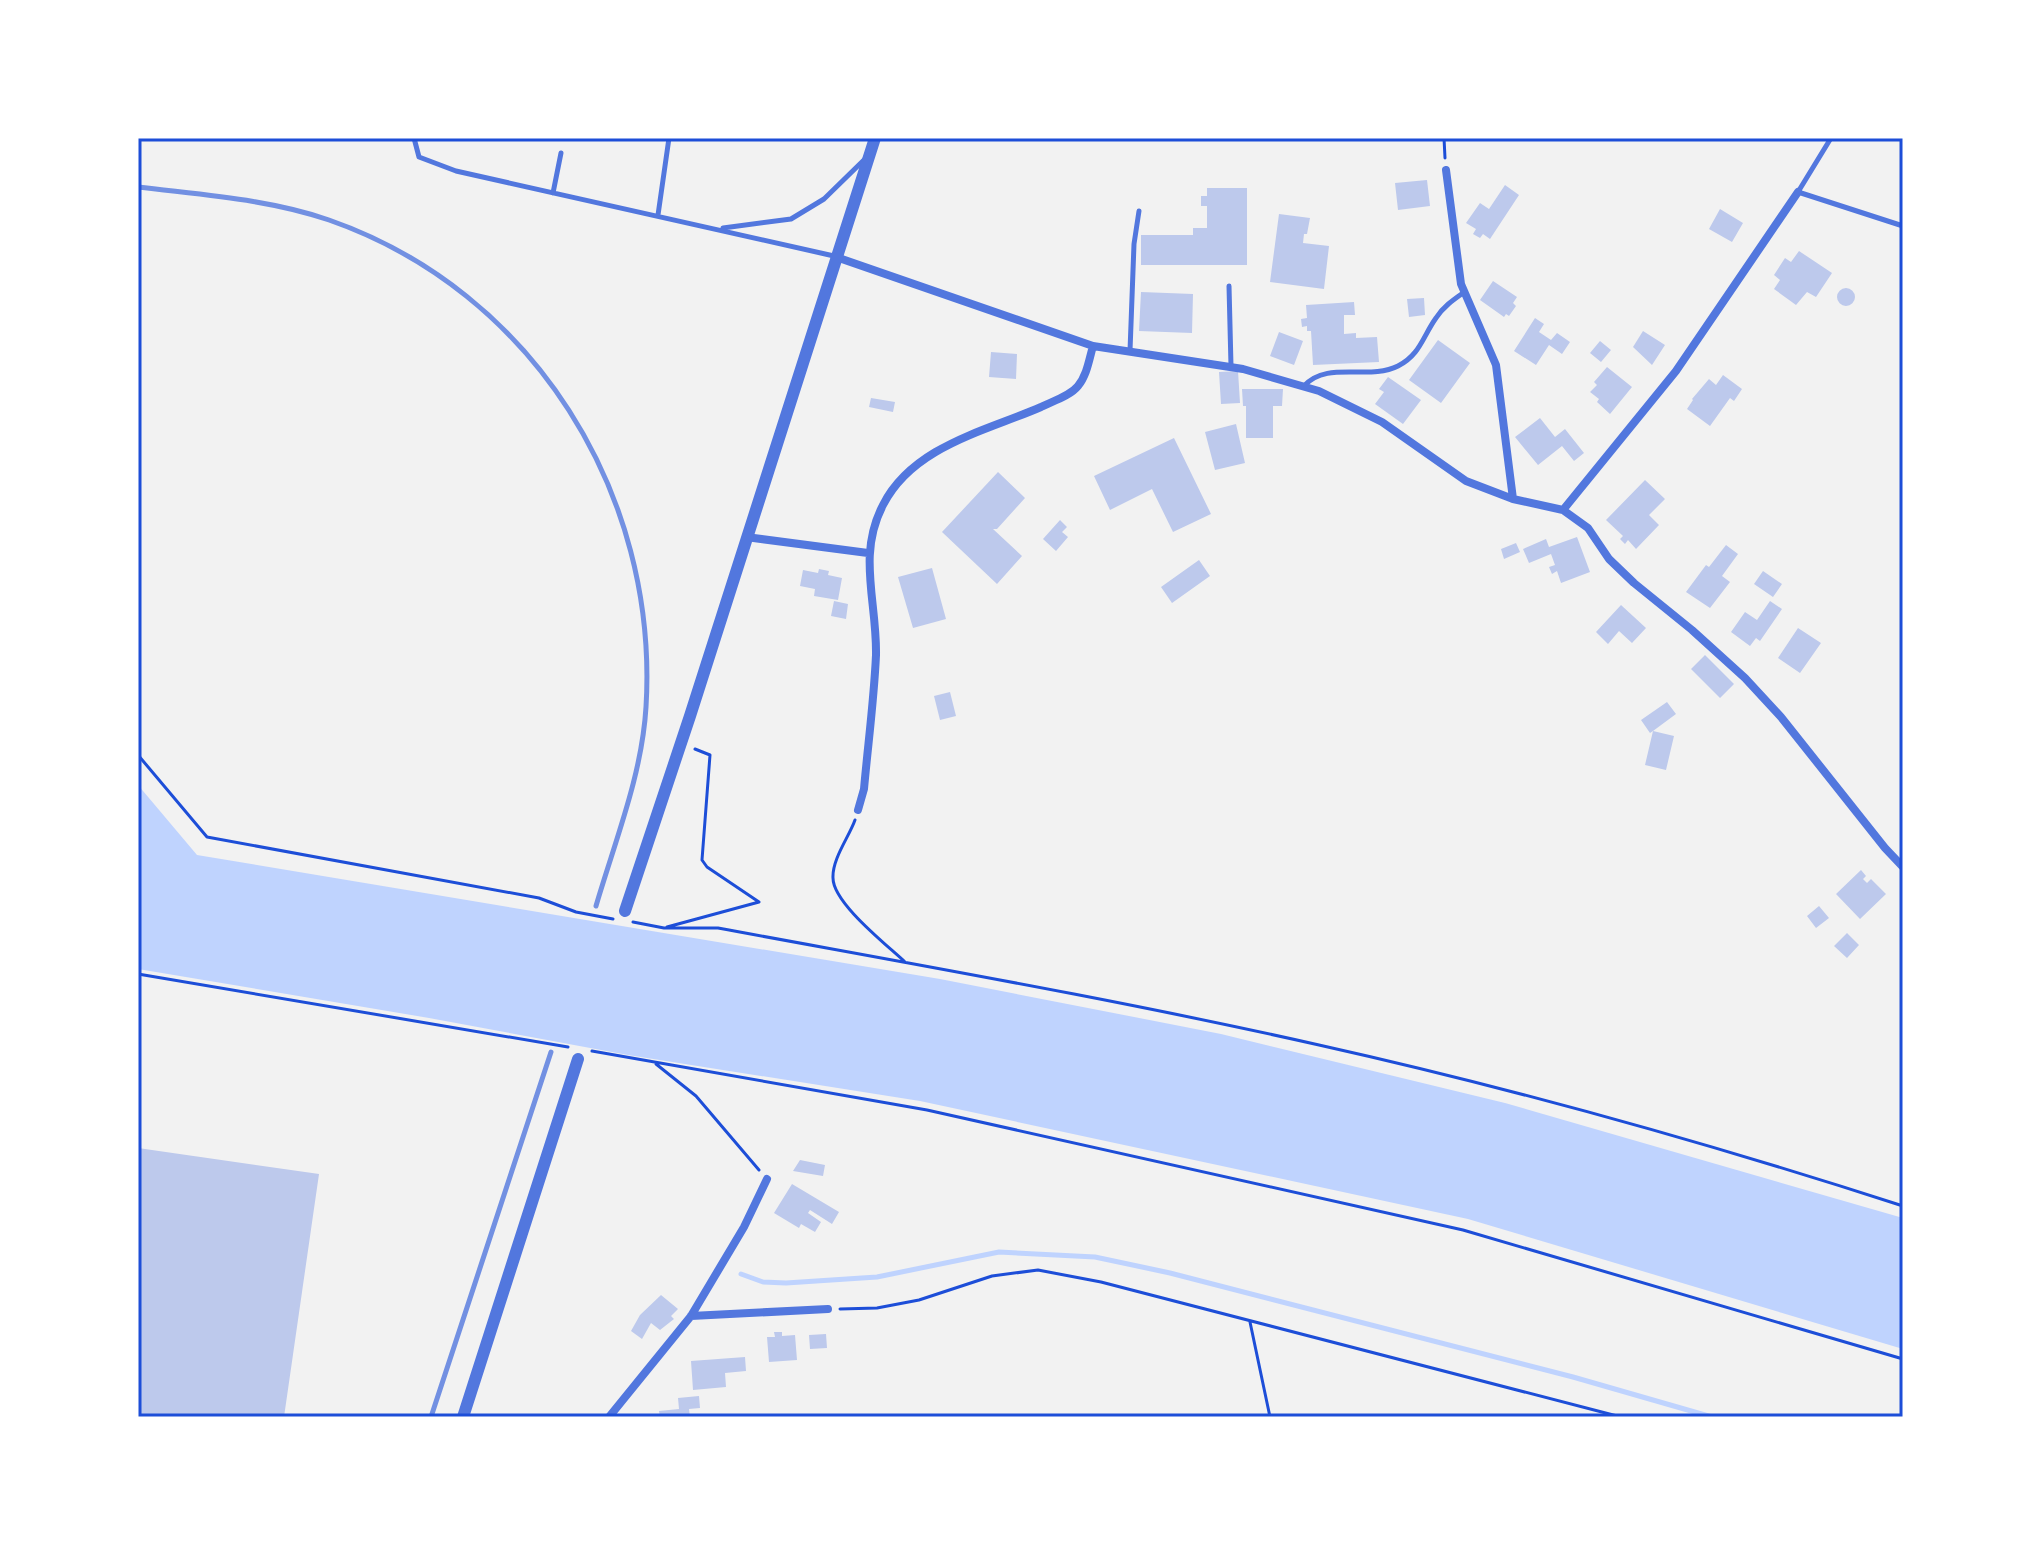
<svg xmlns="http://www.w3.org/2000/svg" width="2041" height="1555" viewBox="0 0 2041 1555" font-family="'Alegreya Sans',sans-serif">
  <rect width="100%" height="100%" fill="#f2f2f2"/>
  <path fill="#bfd3fe" d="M 138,785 L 197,855 L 940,979 L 1221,1034 L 1505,1103 L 1903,1218 L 1903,1349 L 1468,1219 L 920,1101 L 628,1055 L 429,1018 L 138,969 Z"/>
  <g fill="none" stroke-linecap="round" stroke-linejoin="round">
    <path stroke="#bfd3fe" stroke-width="5" d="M 741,1274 L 763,1282 L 786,1283 L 877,1277 L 999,1252 L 1095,1257 L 1170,1273 L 1573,1377 L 1712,1417"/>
  </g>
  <path fill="#bdc9ec" d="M 1427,180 L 1430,206 L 1398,210 L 1395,183 Z
    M 1505,185 L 1519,195 L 1490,239 L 1483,234 L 1480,238 L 1473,234 L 1476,229 L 1466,223 L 1480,203 L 1489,209 Z
    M 1207,188 L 1247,188 L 1247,265 L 1141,265 L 1141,235 L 1193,235 L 1193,228 L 1207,228 L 1207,206 L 1201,206 L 1201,196 L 1207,196 Z
    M 1720,209 L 1743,223 L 1732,242 L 1709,229 Z
    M 1279,214 L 1310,218 L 1307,234 L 1304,234 L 1303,243 L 1329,246 L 1324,289 L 1270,282 Z
    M 1799,251 L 1832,273 L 1816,297 L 1807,292 L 1796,305 L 1774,289 L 1780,280 L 1774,275 L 1785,258 L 1791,262 Z
    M 1493,281 L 1517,297 L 1513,303 L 1516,306 L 1509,316 L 1506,314 L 1504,317 L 1480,300 Z
    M1837 297a9 9 0 1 1 18 0a9 9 0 1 1-18 0Z
    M 1141,292 L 1193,294 L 1192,333 L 1139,331 Z
    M 1424,298 L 1425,315 L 1409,317 L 1407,299 Z
    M 1354,302 L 1355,315 L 1344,315 L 1344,334 L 1356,333 L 1356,338 L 1377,337 L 1379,362 L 1313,365 L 1311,331 L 1307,331 L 1307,326 L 1302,327 L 1301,319 L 1307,318 L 1306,305 Z
    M 1535,318 L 1544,324 L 1539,332 L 1551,340 L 1557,333 L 1570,342 L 1562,354 L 1549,345 L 1536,365 L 1514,351 Z
    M 1643,331 L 1665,345 L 1652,365 L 1633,347 Z
    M 1279,332 L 1303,341 L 1294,365 L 1270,356 Z
    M 1438,340 L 1470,363 L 1441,403 L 1409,380 Z
    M 1600,341 L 1611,350 L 1601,362 L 1590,353 Z
    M 991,352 L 1017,354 L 1016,379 L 989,377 Z
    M 1607,367 L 1632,387 L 1610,414 L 1597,402 L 1599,399 L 1590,392 L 1597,385 L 1594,382 Z
    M 1238,371 L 1240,403 L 1221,404 L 1219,372 Z
    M 1723,375 L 1742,389 L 1734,401 L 1730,398 L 1710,426 L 1687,409 L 1693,400 L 1692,399 L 1709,379 L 1716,385 Z
    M 1388,377 L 1421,400 L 1403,424 L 1375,404 L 1384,392 L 1379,389 Z
    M 1242,389 L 1283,389 L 1282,406 L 1273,406 L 1273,438 L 1246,438 L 1246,406 L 1243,406 Z
    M 871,398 L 895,402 L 893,412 L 869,407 Z
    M 1540,418 L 1555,437 L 1565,429 L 1584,453 L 1574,461 L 1562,446 L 1538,465 L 1515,437 Z
    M 1236,424 L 1245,463 L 1215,470 L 1205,432 Z
    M 1174,438 L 1211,514 L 1173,532 L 1152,489 L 1110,510 L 1094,476 Z
    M 998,472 L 1025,498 L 997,529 L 993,529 L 1022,556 L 997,584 L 942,532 Z
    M 1645,480 L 1665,499 L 1649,515 L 1659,525 L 1636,549 L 1628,540 L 1625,544 L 1620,539 L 1623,536 L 1606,520 Z
    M 1060,520 L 1067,527 L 1062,532 L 1068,537 L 1056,551 L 1043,539 Z
    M 1577,537 L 1590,572 L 1561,583 L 1557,571 L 1552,574 L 1549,567 L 1555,565 L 1551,554 L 1529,563 L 1523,549 L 1546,539 L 1549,547 Z
    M 1516,543 L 1520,552 L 1504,559 L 1501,549 Z
    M 1726,545 L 1738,554 L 1722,576 L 1730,582 L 1710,608 L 1686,592 L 1706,565 L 1709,567 Z
    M 1199,560 L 1210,576 L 1172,603 L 1161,587 Z
    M 932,568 L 946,619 L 913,628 L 898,577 Z
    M 819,569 L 829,571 L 828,575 L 842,578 L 838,600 L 814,596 L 815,589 L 800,586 L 803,570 L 818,573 Z
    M 1763,571 L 1782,584 L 1773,597 L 1754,584 Z
    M 834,601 L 848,604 L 846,619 L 831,616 Z
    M 1770,601 L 1782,609 L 1760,641 L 1756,638 L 1750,646 L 1731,632 L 1745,612 L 1757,620 Z
    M 1621,605 L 1646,628 L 1632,643 L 1619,631 L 1608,644 L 1596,632 Z
    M 1798,628 L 1821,643 L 1800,673 L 1778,658 Z
    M 1705,655 L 1734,684 L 1720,698 L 1691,669 Z
    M 950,692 L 956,716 L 940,720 L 934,696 Z
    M 1667,702 L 1676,714 L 1653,731 L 1674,736 L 1666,770 L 1645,765 L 1653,731 L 1650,733 L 1641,720 Z
    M 1861,870 L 1866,876 L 1863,879 L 1867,883 L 1871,879 L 1886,894 L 1860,919 L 1836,894 Z
    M 1819,906 L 1829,918 L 1816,928 L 1807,916 Z
    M 1847,933 L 1859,945 L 1847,958 L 1834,946 Z
    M 138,1148 L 319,1174 L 284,1417 L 138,1417 Z
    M 800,1160 L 825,1165 L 823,1176 L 793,1171 Z
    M 792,1184 L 839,1212 L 832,1224 L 810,1210 L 808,1213 L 821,1222 L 815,1232 L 801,1224 L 799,1228 L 774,1213 Z
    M 661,1295 L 678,1309 L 671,1316 L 674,1319 L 660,1330 L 651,1323 L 642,1339 L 631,1331 L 640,1315 Z
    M 774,1332 L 782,1332 L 782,1336 L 795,1335 L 797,1360 L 769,1362 L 767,1337 L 775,1337 Z
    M 826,1334 L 827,1348 L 810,1349 L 809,1335 Z
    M 745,1357 L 746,1371 L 725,1373 L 726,1387 L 693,1390 L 691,1361 Z
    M 699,1396 L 700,1408 L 689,1409 L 690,1417 L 660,1417 L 659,1411 L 679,1409 L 678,1398 Z"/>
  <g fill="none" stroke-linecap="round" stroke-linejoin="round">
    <path stroke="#1d4ed8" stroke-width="3" d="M 1444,138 L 1445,158
      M 138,755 L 207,837 L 539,898 L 576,912 L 613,919
      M 855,820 C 849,837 832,859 833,878 C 833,903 887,945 905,962
      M 633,922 L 664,928 L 718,928 C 918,965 1120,1000 1319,1045 C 1516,1089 1711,1144 1903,1206
      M 667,927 L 759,902 L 707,867 L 702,860 L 710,755 L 695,749
      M 138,974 L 568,1047
      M 592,1051 L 927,1110 L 1463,1230 L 1903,1359
      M 656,1064 L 696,1096 L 759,1170
      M 840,1309 L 877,1308 L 919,1300 L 992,1276 L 1038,1270 L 1101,1282 L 1621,1417
      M 1250,1322 L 1270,1417"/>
    <path stroke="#5277de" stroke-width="5" d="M 414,138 L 419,157 L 456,171 L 834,256
      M 1831,138 L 1798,192 L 1903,226
      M 553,193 L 561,153
      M 658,215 L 669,138
      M 723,228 L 791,219 L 824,199 L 866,158
      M 1229,286 L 1231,366
      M 1130,351 L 1134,244 L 1139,211
      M 1304,386 C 1327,360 1369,381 1398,366 C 1420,355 1423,336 1436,318 C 1443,307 1453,300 1463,293"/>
    <path stroke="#5277de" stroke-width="8" d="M 1446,170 L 1461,284 L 1496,365 L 1513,499
      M 836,257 L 1093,346 L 1243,369 L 1319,391 L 1382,422 L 1466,481 L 1513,499 L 1563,510 L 1588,528 L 1609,559 L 1634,583 L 1692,630 L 1745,678 L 1781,717 L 1885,848 L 1903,867
      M 1563,510 L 1676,371 L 1798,192
      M 746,537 L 868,553
      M 858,810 L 864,789 C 868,744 874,700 876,655 C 877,601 857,555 883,505 C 913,446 986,431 1041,407 C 1053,401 1070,396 1078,386 C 1087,375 1089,360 1093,346
      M 691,1316 L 828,1309
      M 609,1417 L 691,1316 L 744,1227 L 767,1179"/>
    <path stroke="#5277de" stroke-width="12" d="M 625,911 L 690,716 L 875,138
      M 463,1417 L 578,1059"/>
    <path stroke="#7290e2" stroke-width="5" d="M 138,187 C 202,195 268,199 329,220 C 533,291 659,494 646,707 C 642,775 615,841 596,906
      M 431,1417 L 551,1052"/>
  </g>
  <rect width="2041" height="1555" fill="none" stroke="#ffffff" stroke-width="280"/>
  <rect x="140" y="140" width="1761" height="1275" fill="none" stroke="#1d4ed8" stroke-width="3"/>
</svg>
